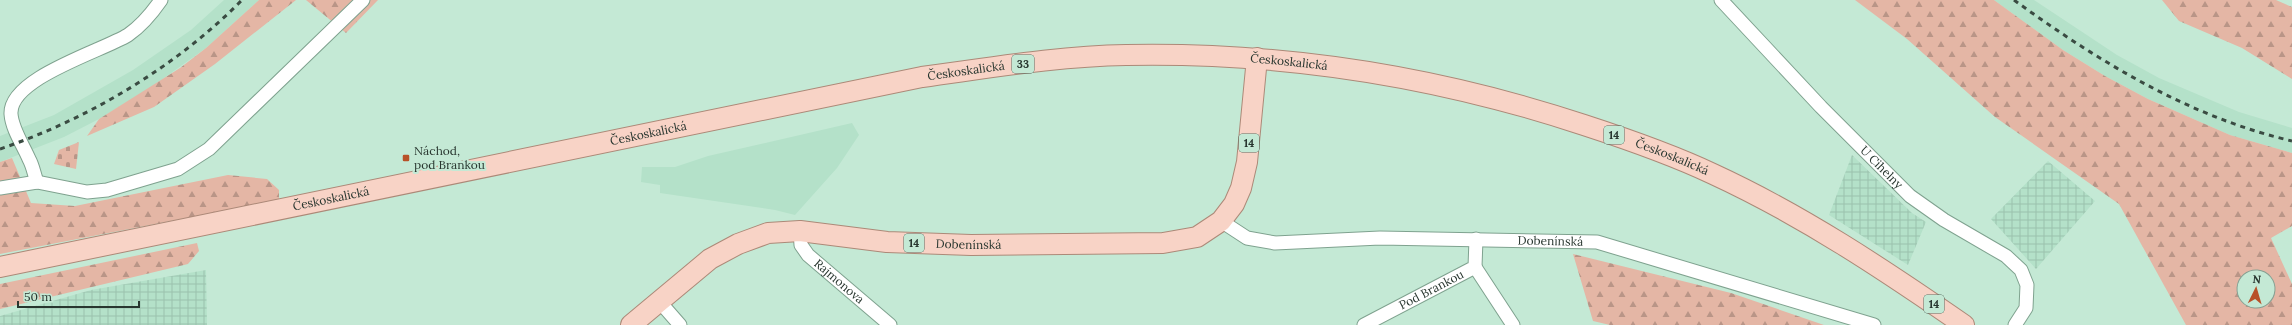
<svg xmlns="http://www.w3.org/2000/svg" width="2292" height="325" viewBox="0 0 2292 325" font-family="Lora,serif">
  <defs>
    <pattern id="industrial-grid" width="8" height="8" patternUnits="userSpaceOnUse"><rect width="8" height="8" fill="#b4e1c9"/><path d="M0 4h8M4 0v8" fill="none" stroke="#9bc2ad"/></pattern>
    <pattern id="forest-firs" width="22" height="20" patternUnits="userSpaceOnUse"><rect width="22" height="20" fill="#e4b6a5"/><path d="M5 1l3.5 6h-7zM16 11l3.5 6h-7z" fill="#b99587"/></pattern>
    <pattern id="cemetery-stones" width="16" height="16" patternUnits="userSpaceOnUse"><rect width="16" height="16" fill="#e4b6a5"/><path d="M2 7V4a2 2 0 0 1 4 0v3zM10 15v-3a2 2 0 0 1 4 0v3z" fill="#b99587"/></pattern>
  </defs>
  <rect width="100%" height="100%" fill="#c4e9d5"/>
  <path fill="#b4e1c9" d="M 224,0 L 259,0 L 206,48 L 146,91 L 99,119 L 64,137 L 0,162 L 0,136 L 54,115 L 133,70 L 191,30 Z
    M 1994,0 L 2034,0 L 2117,55 L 2159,78 L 2239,112 L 2292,128 L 2292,153 L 2230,135 L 2148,99 L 2105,76 L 2063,50 Z
    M 852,123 L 859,135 L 837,168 L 795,215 L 775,210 L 660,193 L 660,185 L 641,182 L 642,167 L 675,167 L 708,156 Z"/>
  <path fill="url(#industrial-grid)" d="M 1852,155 L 1912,213 L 1926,222 L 1908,265 L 1829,215 Z
    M 2048,161 L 2095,201 L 2036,269 L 1991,219 Z
    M 206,270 L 207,325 L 0,325 L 0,316 L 91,290 Z"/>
  <path fill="url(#forest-firs)" fill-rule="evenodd" d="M 259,0 L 296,0 L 215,64 L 154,107 L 87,136 L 99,119 L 180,68 L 206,48 Z
    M 306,0 L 378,0 L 346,33 Z
    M 1855,0 L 1994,0 L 2063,50 L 2105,76 L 2148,99 L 2230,135 L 2292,153 L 2292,226 L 2271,238 L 2292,284 L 2292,325 L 2186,325 L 2119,204 L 1995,117 L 1907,39 ZM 2244,277 L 2268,277 L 2268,301 L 2244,301 Z
    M 2162,0 L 2276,0 L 2292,7 L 2292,79 L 2242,48 L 2179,21 Z
    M 12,158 L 31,203 L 75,206 L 228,175 L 267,179 L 279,190 L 279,200 L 0,254 L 0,162 Z
    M 197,243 L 199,251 L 188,264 L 0,309 L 0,284 Z
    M 1573,254 L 1731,293 L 1824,325 L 1610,325 L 1593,321 Z"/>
  <path fill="url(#cemetery-stones)" d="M 79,142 L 76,169 L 54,164 L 59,150 Z"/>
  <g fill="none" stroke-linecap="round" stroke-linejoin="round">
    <defs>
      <g id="minor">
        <path id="s1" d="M 1721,0 L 1821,107 L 1910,196 L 1944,220 L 2006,256 L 2021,270 L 2027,285 L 2026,308 L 2015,325"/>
        <path d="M 37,182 C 34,174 33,166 29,159 C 23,145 12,129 11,114 C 9,78 102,51 128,35 C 141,26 152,13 161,0"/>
        <path d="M 0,188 L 37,182 L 87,192 L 107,190 L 178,169 L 209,149 L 363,0"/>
        <path id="s2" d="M 1221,221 L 1247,238 L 1275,243 L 1380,238 L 1597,242 L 1874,325"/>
        <path id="s3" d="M 800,231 L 801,245 L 808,255 L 890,325"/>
        <path d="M 1475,267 L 1513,325"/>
        <path d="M 659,301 L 680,325"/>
        <path id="s4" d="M 1364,325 L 1475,267 L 1476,239"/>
      </g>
      <g id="primary">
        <path id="s5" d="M 0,267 L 922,77 C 989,68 1058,56 1126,55 C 1282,52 1436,76 1584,125 C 1627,139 1671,154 1713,174 C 1802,215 1883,269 1964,325"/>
        <path id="s6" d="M 631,325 L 710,259 L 738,244 L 768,233 L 800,231 L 887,242 L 971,245 L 1163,243 L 1197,237 L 1221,221 L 1234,204 L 1241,188 L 1247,162 L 1257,58"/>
      </g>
    </defs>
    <use href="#minor" stroke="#7fa28f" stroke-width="15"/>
    <use href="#primary" stroke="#ac8978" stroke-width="22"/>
    <use href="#minor" stroke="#fff" stroke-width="13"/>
    <use href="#primary" stroke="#f8d3c6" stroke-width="20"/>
    <path stroke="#3a4b42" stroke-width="3" stroke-dasharray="5 5" stroke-linecap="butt" d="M 2014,0 C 2098,61 2189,117 2292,141
      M 0,149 C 88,119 176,67 242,0"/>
  </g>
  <rect fill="#b85128" stroke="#c4e9d5" stroke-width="1.5" x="402" y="154" width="8" height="8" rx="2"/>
  <g text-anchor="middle" stroke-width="4" stroke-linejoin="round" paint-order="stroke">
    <g fill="#c4e9d5" stroke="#576c61" stroke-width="1">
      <rect x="1012" y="55" width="22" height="18" rx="3"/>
      <rect x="1604" y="126" width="20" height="18" rx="3"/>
      <rect x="1239" y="134" width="20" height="18" rx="3"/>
      <rect x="904" y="234" width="20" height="18" rx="3"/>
      <rect x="1924" y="295" width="20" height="18" rx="3"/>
    </g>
    <g font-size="11" font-weight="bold" fill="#28362f">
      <text x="1023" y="68">33</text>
      <text x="1614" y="139">14</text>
      <text x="1249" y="147">14</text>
      <text x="914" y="247">14</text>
      <text x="1934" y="308">14</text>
    </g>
    <g font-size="12" fill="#28362f" stroke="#c4e9d5">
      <text dy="4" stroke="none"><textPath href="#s5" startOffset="1310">Českoskalická</textPath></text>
      <text dy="4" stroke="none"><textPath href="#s5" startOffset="986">Českoskalická</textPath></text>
      <text dy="4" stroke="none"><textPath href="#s5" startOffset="662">Českoskalická</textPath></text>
      <text dy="4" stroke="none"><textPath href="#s5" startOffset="1706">Českoskalická</textPath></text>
      <text dy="4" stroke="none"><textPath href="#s1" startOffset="232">U Cihelny</textPath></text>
      <text dy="4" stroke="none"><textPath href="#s5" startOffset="338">Českoskalická</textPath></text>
      <text dy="4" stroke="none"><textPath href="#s2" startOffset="335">Dobenínská</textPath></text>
      <text dy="4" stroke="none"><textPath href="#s6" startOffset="368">Dobenínská</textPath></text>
      <text dy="4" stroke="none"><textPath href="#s3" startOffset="67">Rajmonova</textPath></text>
      <text dy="4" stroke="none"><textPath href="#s4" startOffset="76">Pod Brankou</textPath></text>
    </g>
    <g font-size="12" fill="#28362f" stroke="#c4e9d5" text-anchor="start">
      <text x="414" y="155">Náchod,<tspan x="414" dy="14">pod Brankou</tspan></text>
    </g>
  </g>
  <g transform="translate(2256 289) rotate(5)"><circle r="19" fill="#c4e9d5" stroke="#86a193"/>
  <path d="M0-3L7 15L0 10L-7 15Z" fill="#b85128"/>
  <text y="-6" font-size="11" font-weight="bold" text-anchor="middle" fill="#28362f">N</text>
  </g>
  <path d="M18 301v6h121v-6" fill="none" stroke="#28362f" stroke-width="2"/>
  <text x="24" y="301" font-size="12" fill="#28362f" stroke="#c4e9d5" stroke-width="3" paint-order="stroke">50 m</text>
</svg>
